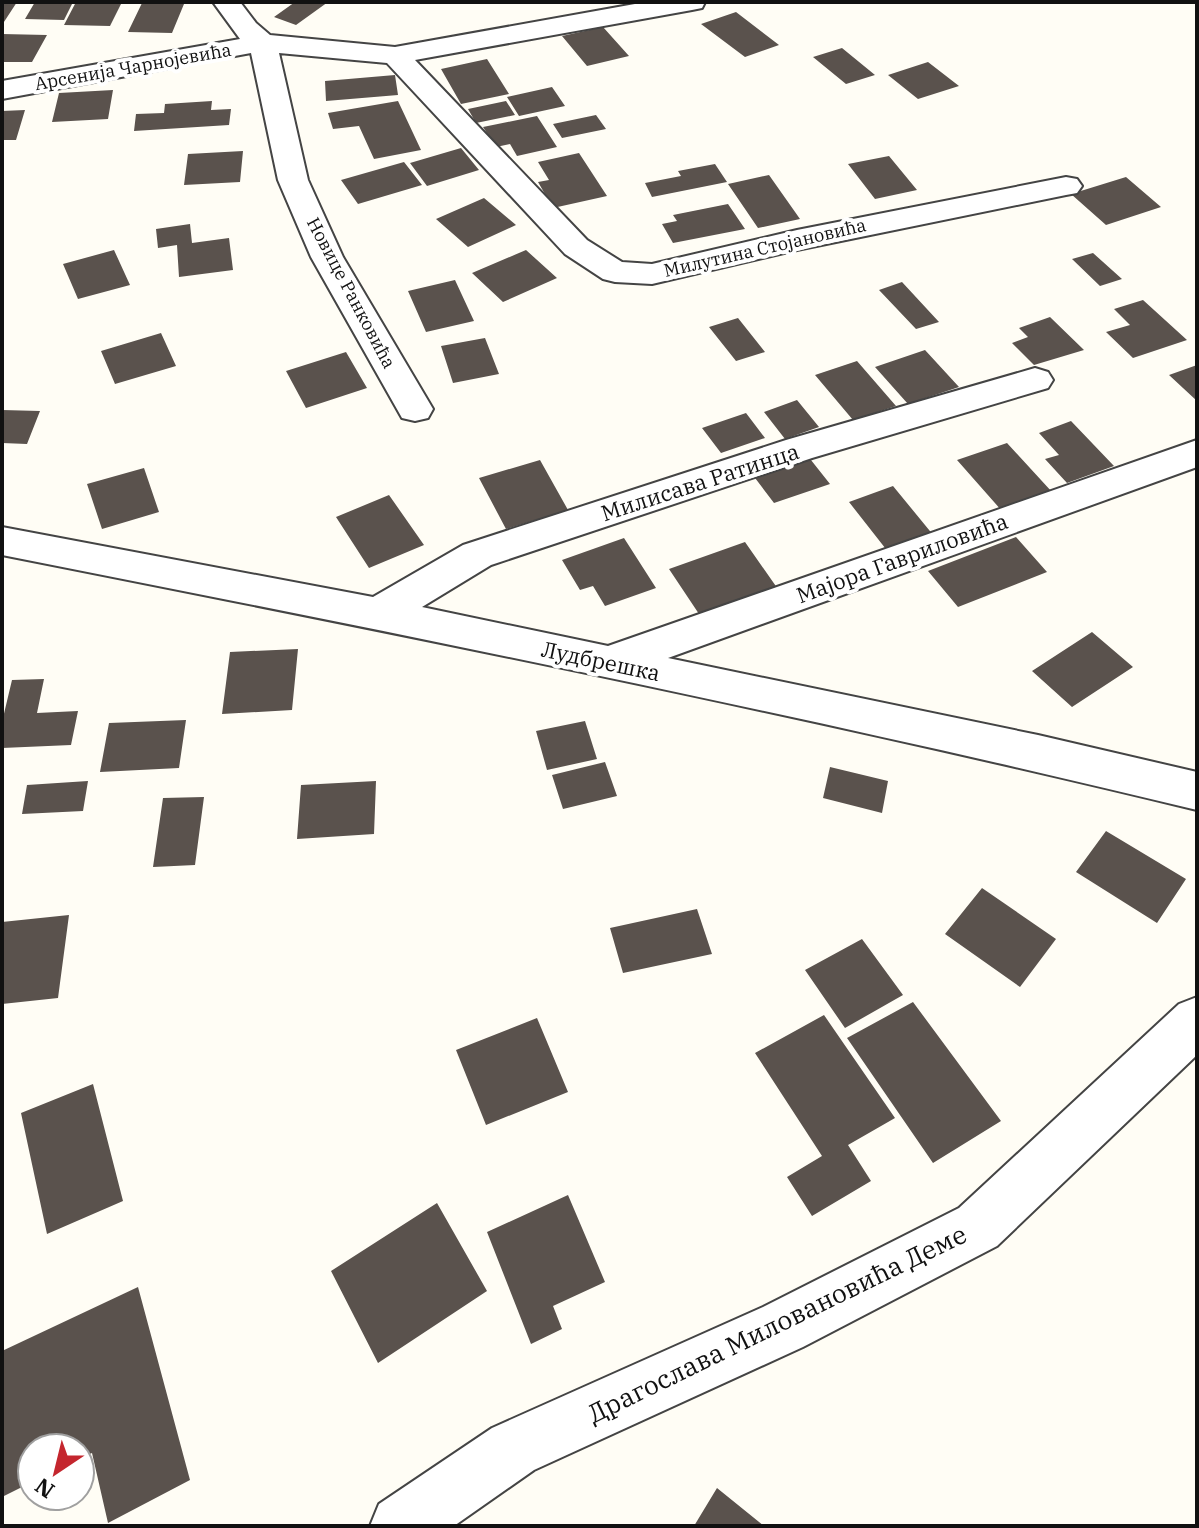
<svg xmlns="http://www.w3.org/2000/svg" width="1199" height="1528" viewBox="0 0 1199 1528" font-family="'IBM Plex Serif',serif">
  <rect width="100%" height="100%" fill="#fffdf5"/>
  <path fill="#5a524d" d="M 2,2 L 17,2 L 2,25 Z
    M 35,2 L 73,2 L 64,20 L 25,19 Z
    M 76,2 L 122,2 L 110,26 L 64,25 Z
    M 295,2 L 328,2 L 296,25 L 274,17 Z
    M 142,3 L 184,4 L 172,33 L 128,32 Z
    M 736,12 L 779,45 L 745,57 L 701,24 Z
    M 603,27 L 629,56 L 587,66 L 562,36 Z
    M 2,34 L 47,35 L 32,62 L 2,62 Z
    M 842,48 L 875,75 L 846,84 L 813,57 Z
    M 487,59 L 509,94 L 461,104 L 441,69 Z
    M 928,62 L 959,86 L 918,99 L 888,75 Z
    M 395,75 L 398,95 L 326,101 L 325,81 Z
    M 552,87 L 565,106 L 519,116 L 507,97 Z
    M 113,90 L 108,119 L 52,122 L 59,93 Z
    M 212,101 L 211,110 L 231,109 L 229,125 L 134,131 L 136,114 L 164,113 L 165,104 Z
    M 398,101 L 421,150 L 374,159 L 359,126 L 333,129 L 328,113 Z
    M 506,101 L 515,115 L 476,123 L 468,109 Z
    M 25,110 L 16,140 L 2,140 L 2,111 Z
    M 596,115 L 606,129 L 562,138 L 553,124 Z
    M 537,116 L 557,147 L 517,156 L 510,144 L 496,147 L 483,127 Z
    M 461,148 L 479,170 L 427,186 L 410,163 Z
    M 243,151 L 240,182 L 184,185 L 188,154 Z
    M 579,153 L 607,196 L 553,208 L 538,182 L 549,180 L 538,162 Z
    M 889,156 L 917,190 L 875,199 L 848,164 Z
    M 404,162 L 422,185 L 358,204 L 341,180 Z
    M 715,164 L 727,182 L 652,197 L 645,183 L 681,176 L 678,171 Z
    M 769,175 L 800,219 L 758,228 L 728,184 Z
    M 1126,177 L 1161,207 L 1106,225 L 1071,194 Z
    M 484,198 L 516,225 L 468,247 L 436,219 Z
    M 728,204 L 745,229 L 673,243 L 662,224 L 677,221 L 673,215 Z
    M 190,224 L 192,243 L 229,238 L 233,270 L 179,277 L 177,245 L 158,248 L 156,229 Z
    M 114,250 L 130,285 L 78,299 L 63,264 Z
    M 526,250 L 557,278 L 503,302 L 472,273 Z
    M 1093,253 L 1122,279 L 1100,286 L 1072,259 Z
    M 455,280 L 474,321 L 426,332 L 408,291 Z
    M 902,282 L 939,322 L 916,329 L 879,290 Z
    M 1143,300 L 1187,340 L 1133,358 L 1106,332 L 1130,325 L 1114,309 Z
    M 1050,317 L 1084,350 L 1034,365 L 1012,343 L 1028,337 L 1019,328 Z
    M 738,318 L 765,352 L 736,361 L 709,327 Z
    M 161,333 L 176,366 L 115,384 L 101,351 Z
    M 485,338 L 499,374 L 453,383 L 441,346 Z
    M 925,350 L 959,387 L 908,404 L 875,367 Z
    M 346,352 L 367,388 L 306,408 L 286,371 Z
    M 857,361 L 896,406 L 853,420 L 815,375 Z
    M 1197,365 L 1197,401 L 1169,375 Z
    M 797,400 L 819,427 L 785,439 L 764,412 Z
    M 2,410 L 40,411 L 27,444 L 2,443 Z
    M 746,413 L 765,438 L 721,453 L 702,428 Z
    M 1071,421 L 1114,466 L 1067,483 L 1045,459 L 1059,455 L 1039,433 Z
    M 1007,443 L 1052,492 L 1002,511 L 957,460 Z
    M 807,455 L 830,484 L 774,503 L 752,474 Z
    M 540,460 L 568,510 L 506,529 L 479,478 Z
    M 144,468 L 159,512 L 102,529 L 87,484 Z
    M 893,486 L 934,536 L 889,553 L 849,502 Z
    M 389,495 L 424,545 L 369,568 L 336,517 Z
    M 1016,537 L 1047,572 L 958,607 L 928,571 Z
    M 624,538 L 656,588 L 605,606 L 593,586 L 580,590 L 562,560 Z
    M 745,542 L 780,592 L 703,620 L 669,569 Z
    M 1092,632 L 1133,667 L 1072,707 L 1032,671 Z
    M 298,649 L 292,710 L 222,714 L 230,652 Z
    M 44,679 L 37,713 L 78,711 L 71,745 L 2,748 L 2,722 L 12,680 Z
    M 186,720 L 179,768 L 100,772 L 109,723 Z
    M 585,721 L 597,759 L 547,770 L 536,731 Z
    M 605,762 L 617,796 L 563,809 L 552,775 Z
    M 830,767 L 888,781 L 882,813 L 823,798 Z
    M 88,781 L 83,811 L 22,814 L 27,785 Z
    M 376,781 L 374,834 L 297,839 L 301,785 Z
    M 204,797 L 195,865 L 153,867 L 163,798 Z
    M 1106,831 L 1186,879 L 1157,923 L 1076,872 Z
    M 982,888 L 1056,939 L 1020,987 L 945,934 Z
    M 697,909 L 712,954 L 623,973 L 610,928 Z
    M 69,915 L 58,998 L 2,1004 L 2,922 Z
    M 862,939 L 903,995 L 845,1028 L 805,970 Z
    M 913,1002 L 1001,1121 L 933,1163 L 847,1038 Z
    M 824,1015 L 895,1118 L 848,1145 L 871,1181 L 812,1216 L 787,1177 L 822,1156 L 755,1053 Z
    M 537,1018 L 568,1092 L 486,1125 L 456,1050 Z
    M 93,1084 L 123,1201 L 47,1234 L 21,1113 Z
    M 568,1195 L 605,1282 L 553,1306 L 562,1329 L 531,1344 L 487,1232 Z
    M 437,1203 L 487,1291 L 378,1363 L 331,1271 Z
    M 138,1287 L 190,1480 L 108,1523 L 92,1453 L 80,1458 L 80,1448 L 32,1448 L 32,1482 L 2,1497 L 2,1351 Z
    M 717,1488 L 764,1526 L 694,1526 Z"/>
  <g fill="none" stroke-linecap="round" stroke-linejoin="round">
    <defs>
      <path id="street" d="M 213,2 L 240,2 L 256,23 L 270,35 L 395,47 L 646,2 L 705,2 L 702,8 L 692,10 L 415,60 L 587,240 L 622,262 L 652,264 L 797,230 L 1066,177 L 1077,179 L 1082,186 L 1077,193 L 1066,195 L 797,250 L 652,284 L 615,282 L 603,279 L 565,254 L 387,63 L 279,53 L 308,180 L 343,257 L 433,409 L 428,418 L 415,421 L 402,418 L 311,257 L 278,180 L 251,53 L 2,99 L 2,81 L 240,39 Z
        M 1035,368 L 1048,372 L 1053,380 L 1048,388 L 812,458 L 491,565 L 422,607 L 608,646 L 1197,440 L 1197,467 L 668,658 L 1038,735 L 1197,772 L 1197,810 C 801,714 402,634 2,555 L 2,527 L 373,597 L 463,545 L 786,440 Z
        M 1197,997 L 1197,1055 L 997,1246 L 803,1347 L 534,1470 L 454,1526 L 370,1526 L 379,1504 L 492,1428 L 763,1307 L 959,1208 L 1179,1004 Z"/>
    </defs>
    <use href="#street" stroke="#444" stroke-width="4"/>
    <use href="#street" fill="#fff" fill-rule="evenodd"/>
  </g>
  <g text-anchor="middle" stroke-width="8" stroke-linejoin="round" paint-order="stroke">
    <g font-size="18" fill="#111" stroke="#fff">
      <text transform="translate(133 67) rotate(-10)" y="6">Арсенија Чарнојевића</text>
      <text transform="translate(765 248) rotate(-13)" y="6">Милутина Стојановића</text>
      <text transform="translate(351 293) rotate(62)" y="6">Новице Ранковића</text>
    </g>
    <g font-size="22" fill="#111" stroke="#fff">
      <text transform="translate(700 482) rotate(-18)" y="8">Милисава Ратинца</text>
      <text transform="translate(902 558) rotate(-20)" y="8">Мајора Гавриловића</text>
      <text transform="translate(601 661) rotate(12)" y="8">Лудбрешка</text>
    </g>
    <g font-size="26" fill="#111" stroke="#fff">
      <text transform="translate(777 1324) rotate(-26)" y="9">Драгослава Миловановића Деме</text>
    </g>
  </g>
  <rect width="1199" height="1528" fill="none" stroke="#111111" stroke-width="8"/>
  <g transform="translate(56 1472) rotate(215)"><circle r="38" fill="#ffffff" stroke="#a0a0a0" stroke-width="2"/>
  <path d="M0-6L14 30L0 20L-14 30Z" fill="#c4262e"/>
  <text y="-12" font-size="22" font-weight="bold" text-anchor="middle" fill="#111111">N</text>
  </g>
</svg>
